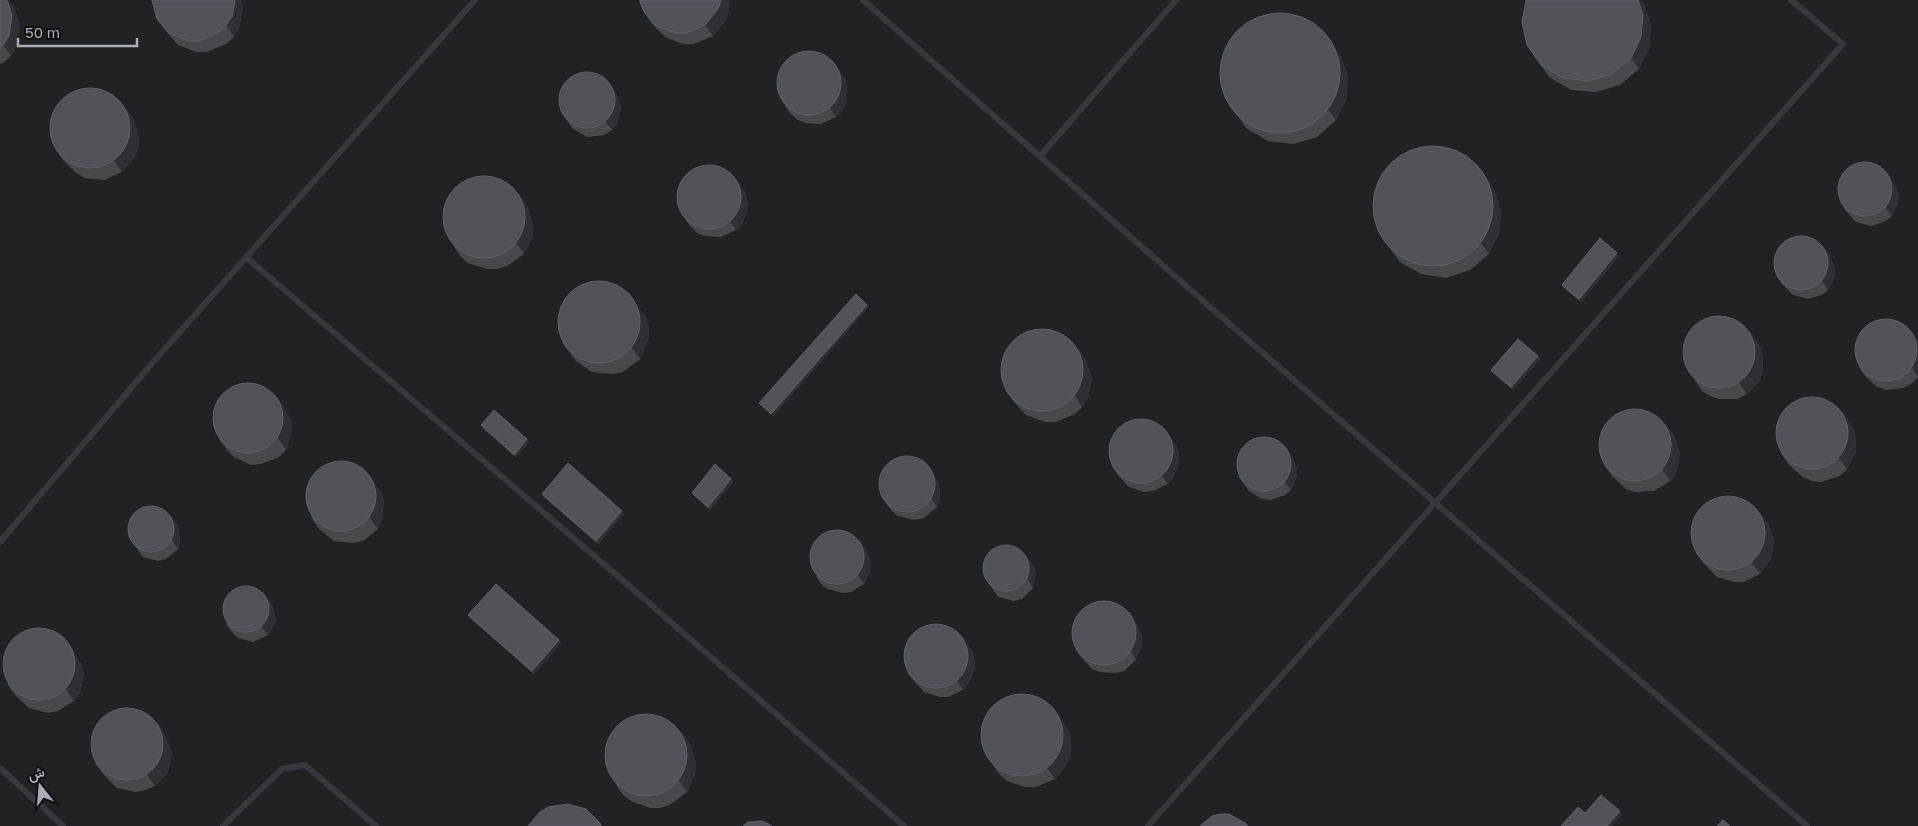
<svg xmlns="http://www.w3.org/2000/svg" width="1918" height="826" viewBox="0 0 1918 826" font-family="'Golos Text',Vazirmatn,sans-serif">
  <rect width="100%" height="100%" fill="#161618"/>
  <path fill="#222225" d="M 0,0 L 1918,0 L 1918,826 L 0,826 Z"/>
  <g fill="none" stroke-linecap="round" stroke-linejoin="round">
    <path stroke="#37383d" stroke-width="6" d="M 863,0 L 1210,307 L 1807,826
      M 1040,156 L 1176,0
      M 246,257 L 649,603 L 904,826
      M 0,542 L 154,361 L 475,0
      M 0,768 L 63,826
      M 223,826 L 282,769 L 305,765 L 376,826
      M 1148,826 L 1843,44 L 1791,0"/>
  </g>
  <path fill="#47494d" d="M 0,0 L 14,7 L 20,26 L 16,47 L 11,56 L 3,63 L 0,64 Z
    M 1644,4 L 1651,26 L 1649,48 L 1639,69 L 1620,85 L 1596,92 L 1571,90 L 1549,77 L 1527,45 Z
    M 243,7 L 239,28 L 234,37 L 226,44 L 207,52 L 196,52 L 178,45 L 165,30 L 157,19 Z
    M 729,10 L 726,20 L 713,36 L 694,44 L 683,44 L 665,37 L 651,23 L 644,12 Z
    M 1341,56 L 1348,77 L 1346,100 L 1336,120 L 1317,137 L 1293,144 L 1268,141 L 1246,128 L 1224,96 Z
    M 839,70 L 845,79 L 847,87 L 846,103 L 842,111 L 836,117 L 821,124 L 805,123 L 798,120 L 791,114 L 785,106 Z
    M 616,93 L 621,107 L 617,124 L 612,130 L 604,135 L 587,137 L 572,128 L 566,119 Z
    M 126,109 L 134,120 L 139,139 L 138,149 L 134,158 L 122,172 L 104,180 L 85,178 L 76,173 L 63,160 L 55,148 Z
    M 739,183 L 745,192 L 747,200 L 748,208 L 742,224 L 736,230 L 721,237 L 705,236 L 697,233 L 691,227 L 685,219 Z
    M 1896,187 L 1899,195 L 1898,202 L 1892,216 L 1886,221 L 1871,226 L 1856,222 L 1845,210 L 1840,202 Z
    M 1494,189 L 1501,211 L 1499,233 L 1489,254 L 1470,270 L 1446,278 L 1421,274 L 1400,262 L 1377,230 Z
    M 519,194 L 527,206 L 533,225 L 533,235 L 524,254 L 507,266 L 497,269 L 487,269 L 468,263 L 460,256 L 453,245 Z
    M 1829,254 L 1835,268 L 1835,276 L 1828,290 L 1822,295 L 1808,299 L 1793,295 L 1782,284 L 1776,275 Z
    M 1619,256 L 1581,302 L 1564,288 L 1562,285 Z
    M 628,292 L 647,320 L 649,330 L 648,340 L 640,359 L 623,372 L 613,374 L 592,372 L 576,361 L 562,342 Z
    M 1912,332 L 1918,341 L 1918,377 L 1911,384 L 1903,388 L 1886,390 L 1877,387 L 1865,376 L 1859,367 Z
    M 1757,341 L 1762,350 L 1763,370 L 1760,380 L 1747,394 L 1738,399 L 1719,399 L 1710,396 L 1702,391 L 1694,379 Z
    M 1538,356 L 1540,359 L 1513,390 L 1493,373 L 1491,370 Z
    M 1085,359 L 1092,378 L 1088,398 L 1082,407 L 1075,414 L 1056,422 L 1045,422 L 1026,415 L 1013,401 L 1005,390 Z
    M 283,405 L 292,422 L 292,432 L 286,450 L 279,457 L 261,464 L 251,465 L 234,457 L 227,450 L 219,439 Z
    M 1842,412 L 1850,423 L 1855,432 L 1856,452 L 1847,469 L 1840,476 L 1821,482 L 1812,481 L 1803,477 L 1788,464 L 1781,453 Z
    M 481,425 L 527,439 L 529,442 L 516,457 L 483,428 Z
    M 1673,434 L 1680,453 L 1676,473 L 1670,481 L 1654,491 L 1635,492 L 1626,489 L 1612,476 L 1604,464 Z
    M 1170,437 L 1176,446 L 1179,454 L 1179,462 L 1173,478 L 1168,484 L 1153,491 L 1144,492 L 1129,487 L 1118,475 L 1112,466 Z
    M 1291,454 L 1297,469 L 1297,476 L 1291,490 L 1285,495 L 1270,500 L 1262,499 L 1249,491 L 1238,476 Z
    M 731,479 L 733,482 L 710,510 L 694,495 L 692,493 Z
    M 939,483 L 940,499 L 937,507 L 924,518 L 915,520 L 898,516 L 892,511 L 886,503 Z
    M 381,492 L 384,501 L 382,520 L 378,529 L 363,541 L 353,543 L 334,541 L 319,529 L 311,517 Z
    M 542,494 L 622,511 L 624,514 L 598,544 L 544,497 Z
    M 172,518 L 178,526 L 180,541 L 178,549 L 166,559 L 158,561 L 143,557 L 128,536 Z
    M 1768,523 L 1774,541 L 1771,559 L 1760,574 L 1743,582 L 1734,582 L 1717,577 L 1704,564 L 1696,553 Z
    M 865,548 L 871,562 L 871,570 L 864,584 L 851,592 L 843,593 L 828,589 L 822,585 L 816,576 Z
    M 1034,566 L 1036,573 L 1033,588 L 1022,599 L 1014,601 L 998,597 L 983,575 Z
    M 263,592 L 273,607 L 276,622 L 268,635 L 253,642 L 238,638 L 232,632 L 226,624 Z
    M 1130,612 L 1135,621 L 1142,636 L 1142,645 L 1136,660 L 1124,671 L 1116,673 L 1100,672 L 1092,669 L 1081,657 L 1075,649 Z
    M 468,615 L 561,643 L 534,674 L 470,618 Z
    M 972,651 L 974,659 L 975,668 L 969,683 L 963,690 L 948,697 L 940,697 L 924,692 L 913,680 L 907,672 Z
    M 81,663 L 84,673 L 80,693 L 74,701 L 58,711 L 48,713 L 29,708 L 15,695 L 7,684 Z
    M 1059,716 L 1070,733 L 1071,753 L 1068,763 L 1055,779 L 1036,787 L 1025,787 L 1007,781 L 999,774 L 986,755 Z
    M 164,733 L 172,752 L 168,772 L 155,786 L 146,790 L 136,792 L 117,788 L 103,774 L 95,763 Z
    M 682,733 L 690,744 L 696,763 L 695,774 L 687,792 L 670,805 L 660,808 L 650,808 L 631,801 L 623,795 L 615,783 Z"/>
  <path fill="#2f3033" d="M 7,0 L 8,0 L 14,7 L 20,26 L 16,47 L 11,56 L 3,45 Z
    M 235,0 L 241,0 L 243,7 L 239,28 L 234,37 L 226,25 Z
    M 721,0 L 730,0 L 729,10 L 726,20 L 713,36 L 705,25 Z
    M 1638,0 L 1641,0 L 1644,4 L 1651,26 L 1649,48 L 1639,69 L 1631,58 Z
    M 1333,45 L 1341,56 L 1348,77 L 1346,100 L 1336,120 L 1328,109 Z
    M 839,70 L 845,79 L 847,87 L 846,103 L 842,111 L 836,117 L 830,108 Z
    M 610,84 L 616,93 L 621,107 L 617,124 L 612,130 L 606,122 Z
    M 126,109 L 134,120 L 139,139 L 138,149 L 134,158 L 122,172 L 114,161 Z
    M 1487,178 L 1494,189 L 1501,211 L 1499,233 L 1489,254 L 1481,243 Z
    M 1891,178 L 1896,187 L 1899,195 L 1898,202 L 1892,216 L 1886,208 Z
    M 739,183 L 745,192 L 747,200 L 748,208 L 742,224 L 736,230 L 730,221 Z
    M 519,194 L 527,206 L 533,225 L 533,235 L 524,254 L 516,243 Z
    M 1823,245 L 1829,254 L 1835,268 L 1835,276 L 1828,290 L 1822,281 Z
    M 1617,253 L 1619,256 L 1581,302 L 1579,299 Z
    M 628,292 L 647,320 L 649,330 L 648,340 L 640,359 L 632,348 Z
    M 867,305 L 869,307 L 773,417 L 771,414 Z
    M 1749,330 L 1757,341 L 1762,350 L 1763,370 L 1760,380 L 1747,394 L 1739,383 Z
    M 1912,332 L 1918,341 L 1918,377 L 1912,368 Z
    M 1078,347 L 1085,359 L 1092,378 L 1088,398 L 1082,407 L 1075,396 Z
    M 1538,356 L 1540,359 L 1513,390 L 1511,387 Z
    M 275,394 L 283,405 L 292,422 L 292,432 L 286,450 L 278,438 Z
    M 1842,412 L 1850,423 L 1855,432 L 1856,452 L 1847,469 L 1839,458 Z
    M 1665,423 L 1673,434 L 1680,453 L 1676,473 L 1670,481 L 1663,470 Z
    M 1170,437 L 1176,446 L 1179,454 L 1179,462 L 1173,478 L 1168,484 L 1162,476 Z
    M 527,439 L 529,442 L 516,457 L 514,455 Z
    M 1285,446 L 1291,454 L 1297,469 L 1297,476 L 1291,490 L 1285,482 Z
    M 925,462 L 939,483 L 940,499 L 937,507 L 931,498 Z
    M 731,479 L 733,482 L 710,510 L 708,507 Z
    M 373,481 L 381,492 L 384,501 L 382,520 L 378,529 L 370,518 Z
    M 622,511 L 624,514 L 598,544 L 596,541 Z
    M 1760,512 L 1768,523 L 1774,541 L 1771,559 L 1760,574 L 1752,563 Z
    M 172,518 L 178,526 L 180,541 L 178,549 L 172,540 Z
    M 859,539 L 865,548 L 871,562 L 871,570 L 864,584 L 858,575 Z
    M 1028,558 L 1034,566 L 1036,573 L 1033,588 L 1028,580 Z
    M 267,599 L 273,607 L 276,622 L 268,635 L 262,627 Z
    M 1130,612 L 1135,621 L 1142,636 L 1142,645 L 1136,660 L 1131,652 Z
    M 559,640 L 561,643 L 534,674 L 532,671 Z
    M 966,643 L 972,651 L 974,659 L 975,668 L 969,683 L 963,690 L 957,681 Z
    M 73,651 L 81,663 L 84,673 L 80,693 L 74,701 L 66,689 Z
    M 1052,705 L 1070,733 L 1071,753 L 1068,763 L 1055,779 L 1047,768 Z
    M 157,721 L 164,733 L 172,752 L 168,772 L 155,786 L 147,775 Z
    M 682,733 L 690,744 L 696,763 L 695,774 L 687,792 L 679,781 Z
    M 1620,811 L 1622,814 L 1612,826 L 1607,826 Z"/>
  <path fill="#525359" stroke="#5f6168" d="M 0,0 L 7,0 L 12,15 L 9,36 L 3,45 L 0,47 Z
    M 152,0 L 235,0 L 232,17 L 226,25 L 218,33 L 199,41 L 189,41 L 170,34 L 157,19 Z
    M 640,0 L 721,0 L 718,9 L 705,25 L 686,33 L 676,33 L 657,26 L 644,12 L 640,2 Z
    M 1526,0 L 1638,0 L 1643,15 L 1641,37 L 1631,58 L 1612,74 L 1588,81 L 1563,78 L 1541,65 L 1527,45 L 1522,22 Z
    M1220 73a60 60 0 1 1 120 0a60 60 0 1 1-120 0Z
    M777 83a32 32 0 1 1 64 0a32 32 0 1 1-64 0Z
    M559 100a28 28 0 1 1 56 0a28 28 0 1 1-56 0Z
    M50 128a40 40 0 1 1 80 0a40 40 0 1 1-80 0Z
    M1373 206a60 60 0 1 1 120 0a60 60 0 1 1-120 0Z
    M1838 189a27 27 0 1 1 54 0a27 27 0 1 1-54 0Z
    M677 197a32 32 0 1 1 64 0a32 32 0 1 1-64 0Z
    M443 217a41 41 0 1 1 82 0a41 41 0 1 1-82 0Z
    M1774 263a27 27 0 1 1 54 0a27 27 0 1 1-54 0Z
    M 1600,238 L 1617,253 L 1579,299 L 1562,285 Z
    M558 322a41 41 0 1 1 82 0a41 41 0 1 1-82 0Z
    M 856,294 L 867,305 L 771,414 L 759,403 Z
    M1683 352a36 36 0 1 1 72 0a36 36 0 1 1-72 0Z
    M1855 350a31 31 0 1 1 62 0a31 31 0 1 1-62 0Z
    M1001 370a41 41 0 1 1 82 0a41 41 0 1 1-82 0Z
    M 1518,339 L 1538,356 L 1511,387 L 1491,370 Z
    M213 418a35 35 0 1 1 70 0a35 35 0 1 1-70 0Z
    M1776 433a36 36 0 1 1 72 0a36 36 0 1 1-72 0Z
    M1599 445a36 36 0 1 1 72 0a36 36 0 1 1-72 0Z
    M 494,410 L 527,439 L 514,455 L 481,425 Z
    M1109 451a32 32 0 1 1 64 0a32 32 0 1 1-64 0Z
    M1237 464a27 27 0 1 1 54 0a27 27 0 1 1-54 0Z
    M879 484a28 28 0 1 1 56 0a28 28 0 1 1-56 0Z
    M306 496a35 35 0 1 1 70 0a35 35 0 1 1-70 0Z
    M 568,463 L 622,511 L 596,541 L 542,494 Z
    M 715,464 L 731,479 L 708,507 L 692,493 Z
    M1691 533a37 37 0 1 1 74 0a37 37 0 1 1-74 0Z
    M128 529a23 23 0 1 1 46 0a23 23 0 1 1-46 0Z
    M810 557a27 27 0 1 1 54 0a27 27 0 1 1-54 0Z
    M983 568a23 23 0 1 1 46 0a23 23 0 1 1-46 0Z
    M 496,584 L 559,640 L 532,671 L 468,615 Z
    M223 609a23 23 0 1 1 46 0a23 23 0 1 1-46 0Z
    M1072 633a32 32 0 1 1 64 0a32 32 0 1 1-64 0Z
    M904 656a32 32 0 1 1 64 0a32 32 0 1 1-64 0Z
    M3 664a36 36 0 1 1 72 0a36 36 0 1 1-72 0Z
    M981 735a41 41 0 1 1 82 0a41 41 0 1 1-82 0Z
    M91 744a36 36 0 1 1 72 0a36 36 0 1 1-72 0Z
    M605 755a41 41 0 1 1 82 0a41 41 0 1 1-82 0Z
    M 1601,795 L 1620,811 L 1607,826 L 1561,826 L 1578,807 L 1585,813 Z
    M 568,804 L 586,809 L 600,823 L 601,826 L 528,826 L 540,812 L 548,807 Z
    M 1221,814 L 1229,814 L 1245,823 L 1248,826 L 1200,826 L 1212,816 Z
    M 1723,820 L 1730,826 L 1717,826 Z
    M 763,821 L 772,826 L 743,826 L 748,822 Z"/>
  <g transform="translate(40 786) rotate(343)" stroke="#111113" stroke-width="4" paint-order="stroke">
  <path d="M0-4L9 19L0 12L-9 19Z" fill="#a8adb8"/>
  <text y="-8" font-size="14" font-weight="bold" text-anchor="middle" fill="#a8adb8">ش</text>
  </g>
  <path d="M18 38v8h119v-8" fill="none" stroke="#a8adb8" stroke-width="2.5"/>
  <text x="25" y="38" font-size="15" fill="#a8adb8" stroke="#111113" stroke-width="4" paint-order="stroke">50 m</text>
</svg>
